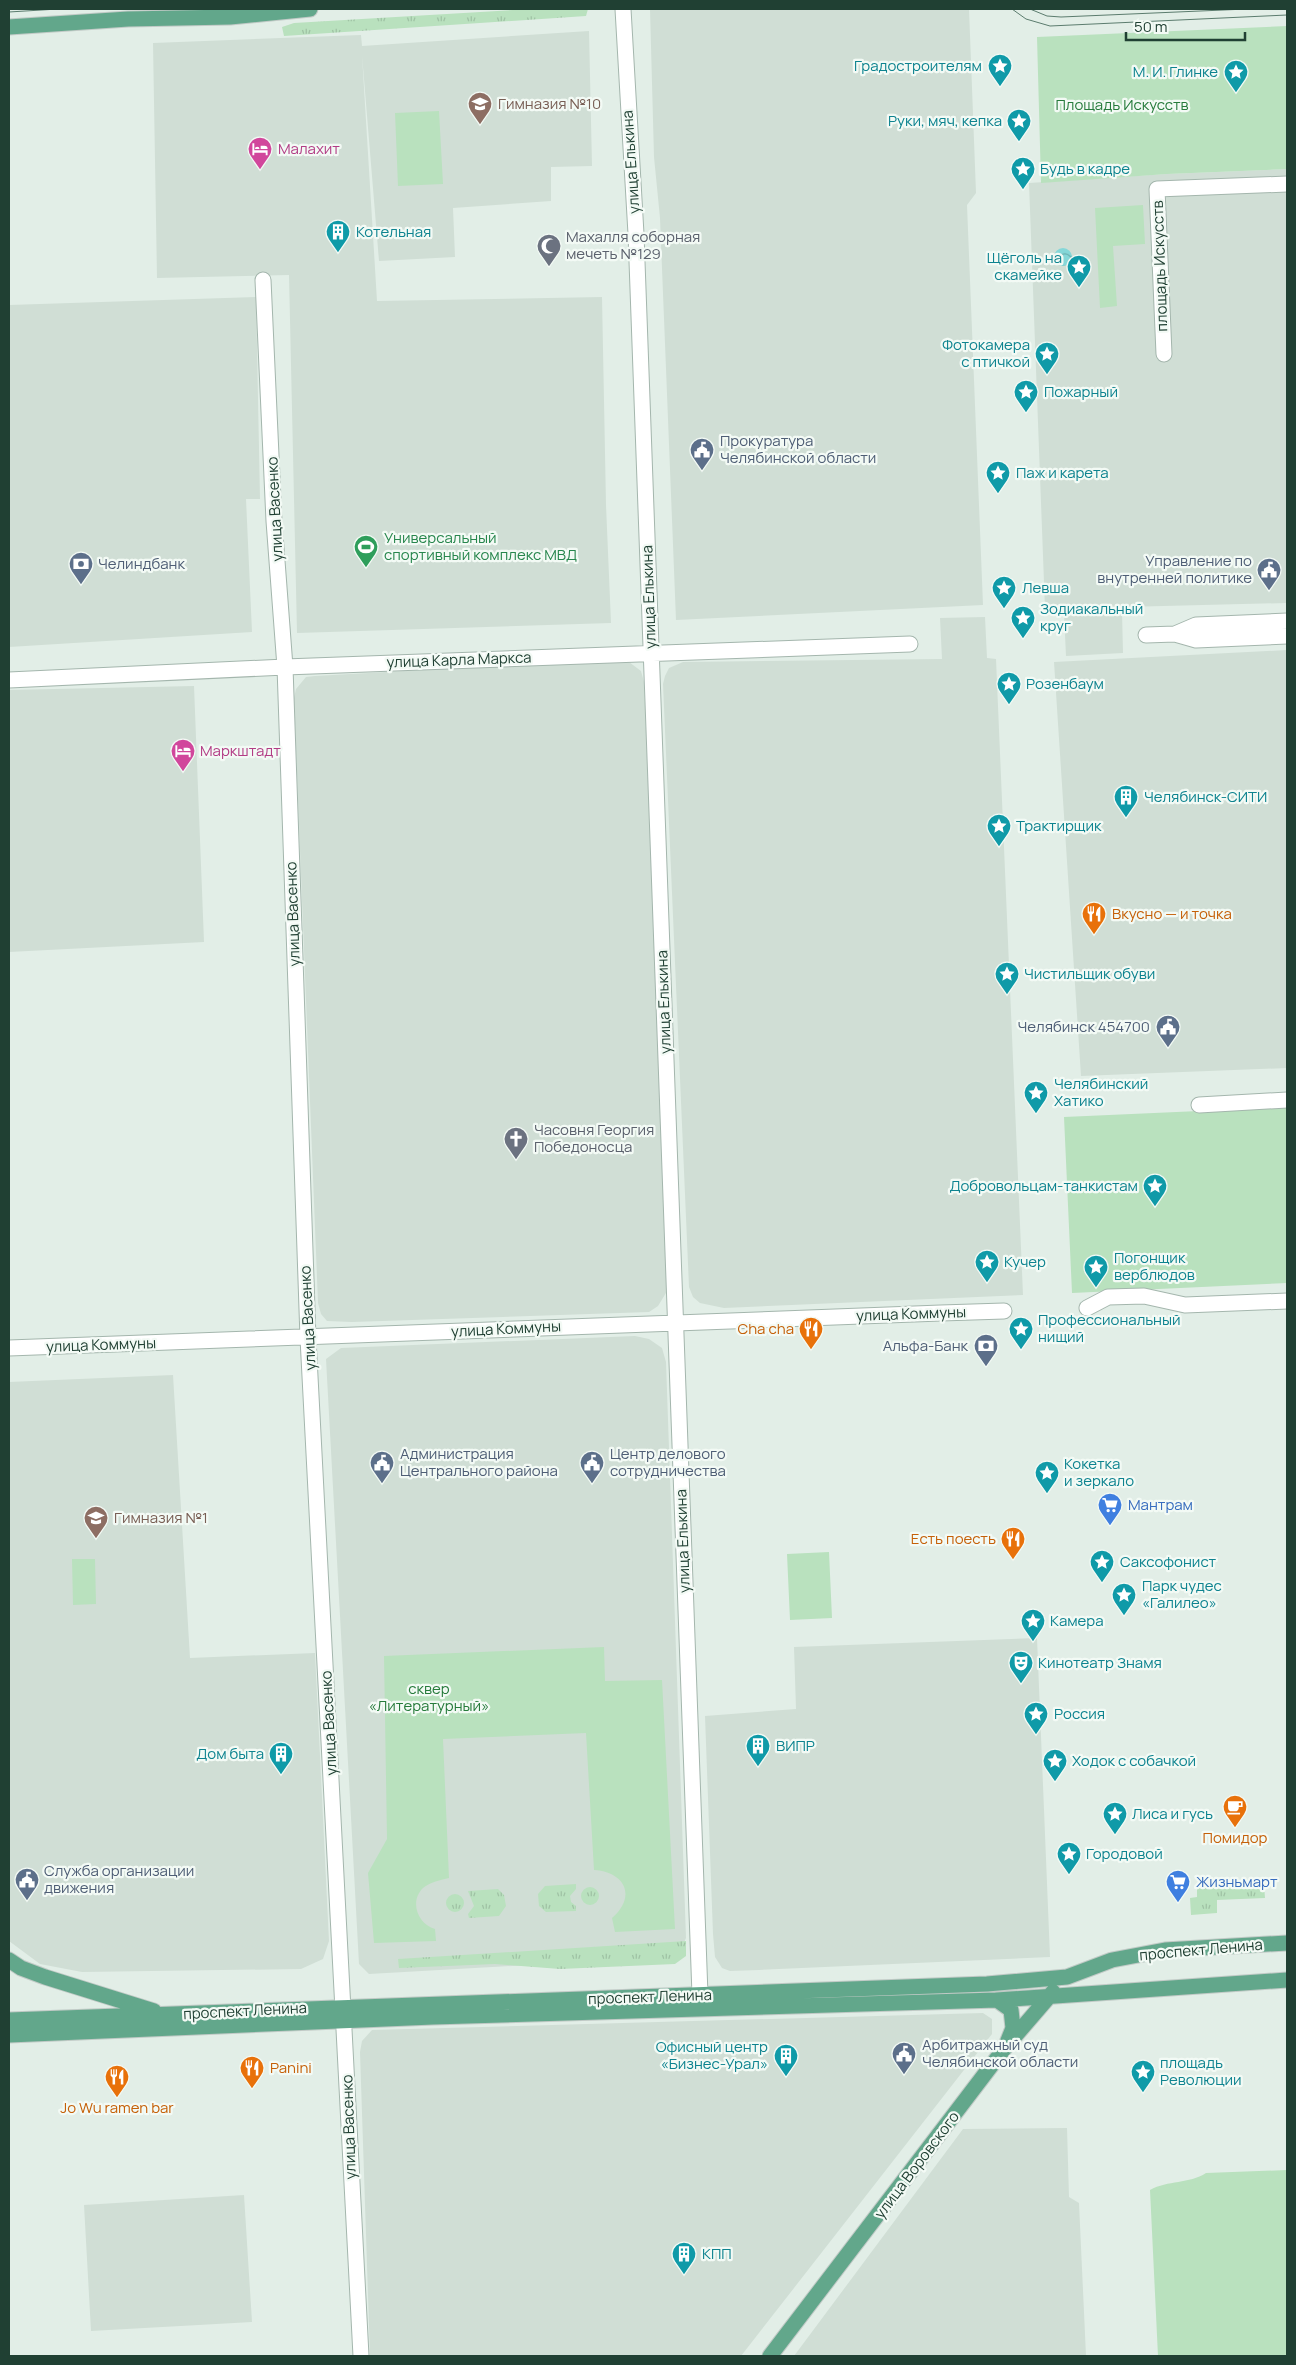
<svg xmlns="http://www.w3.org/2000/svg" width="1296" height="2365" viewBox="0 0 1296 2365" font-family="Manrope,sans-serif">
  <defs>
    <pattern id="grass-tufts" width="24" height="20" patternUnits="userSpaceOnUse" patternTransform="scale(1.25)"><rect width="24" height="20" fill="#b9e1be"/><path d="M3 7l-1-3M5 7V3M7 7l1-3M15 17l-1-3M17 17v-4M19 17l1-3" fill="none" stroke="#9fc2a4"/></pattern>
    <pattern id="water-waves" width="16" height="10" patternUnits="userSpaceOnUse" patternTransform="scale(1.25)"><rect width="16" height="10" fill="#85d7d8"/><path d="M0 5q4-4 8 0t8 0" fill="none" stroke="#6cb0b0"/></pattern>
  </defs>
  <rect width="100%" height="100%" fill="#e2eee7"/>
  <path fill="#d0ded5" d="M 650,9 L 969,9 L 976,193 L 967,205 L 983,605 L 676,620 L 660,218 L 654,157 Z
    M 589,31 L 592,166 L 551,167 L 551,201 L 453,208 L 455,257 L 379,261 L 362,55 L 377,301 L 602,297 L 606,505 L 611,623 L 297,633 L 289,275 L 157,278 L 153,43 L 361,35 L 362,46 Z
    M 1287,169 L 1287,603 L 1045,609 L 1029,183 L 1167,174 Z
    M 256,297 L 260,499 L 246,499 L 252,632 L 9,647 L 9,305 Z
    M 1122,612 L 1123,653 L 1066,656 L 1064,614 Z
    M 985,617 L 987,658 L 996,659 L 1023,1295 L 724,1308 L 700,1303 L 693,1297 L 689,1287 L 663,684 L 665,676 L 669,668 L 683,662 L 942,659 L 940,618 Z
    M 1287,650 L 1287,1068 L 1081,1076 L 1054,662 Z
    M 616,659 L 629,662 L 641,671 L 644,682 L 669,1288 L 658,1306 L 649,1312 L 352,1322 L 327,1321 L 321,1314 L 318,1303 L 294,698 L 296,689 L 306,677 L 315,676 Z
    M 194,686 L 204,942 L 9,952 L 9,690 Z
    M 635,1336 L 649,1339 L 662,1348 L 666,1362 L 686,1938 L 679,1954 L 671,1957 L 369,1974 L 359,1964 L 326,1359 L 341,1348 Z
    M 173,1375 L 190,1658 L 315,1653 L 329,1941 L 323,1959 L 301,1969 L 82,1972 L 40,1964 L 9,1941 L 9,1382 Z
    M 1037,1638 L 1050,1957 L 759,1970 L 730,1971 L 722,1968 L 715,1957 L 713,1934 L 705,1716 L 796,1709 L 794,1647 Z
    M 983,2013 L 992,2019 L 992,2034 L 741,2356 L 370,2356 L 360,2052 L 362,2041 L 372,2030 Z
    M 1067,2128 L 1069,2197 L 1079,2203 L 1086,2356 L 794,2356 L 963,2129 Z
    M 244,2195 L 252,2322 L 91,2331 L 84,2205 Z"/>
  <path fill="url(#grass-tufts)" d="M 531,9 L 588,9 L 586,16 L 284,36 L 282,27 L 294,23 Z
    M 576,1884 L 576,1889 L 570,1896 L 571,1902 L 576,1906 L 576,1911 L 546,1912 L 539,1906 L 538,1894 L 545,1886 Z
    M 1264,1885 L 1265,1898 L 1217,1900 L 1217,1913 L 1191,1915 L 1190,1898 L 1197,1897 L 1197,1888 Z
    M581 1896a9 9 0 1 1 18 0a9 9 0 1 1-18 0Z
    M 498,1889 L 504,1895 L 506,1906 L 499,1916 L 469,1918 L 468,1914 L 474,1906 L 468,1891 Z
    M446 1903a9 9 0 1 1 18 0a9 9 0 1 1-18 0Z
    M 686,1941 L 686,1956 L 675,1964 L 560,1969 L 495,1964 L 399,1968 L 398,1959 Z"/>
  <path fill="#b9e1be" d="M 1287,26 L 1287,169 L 1167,174 L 1041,183 L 1037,37 Z
    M 439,111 L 443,184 L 398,186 L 395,113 Z
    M 1143,205 L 1145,244 L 1113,246 L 1117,306 L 1100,308 L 1095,208 Z
    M 1287,1107 L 1287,1283 L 1072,1293 L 1064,1117 Z
    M 829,1552 L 832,1618 L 790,1620 L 787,1554 Z
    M 72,1559 L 95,1559 L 96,1604 L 73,1605 Z
    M 604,1647 L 605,1681 L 662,1680 L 675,1929 L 615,1932 L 612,1918 C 637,1896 625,1872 594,1870 L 586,1733 L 443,1739 L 449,1878 C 441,1880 430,1882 423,1888 C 409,1902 418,1924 435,1929 L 436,1941 L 374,1943 L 368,1873 L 387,1839 L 384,1656 Z
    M 1287,2170 L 1287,2356 L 1158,2356 L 1150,2190 C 1168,2180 1189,2184 1206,2173 Z"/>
  <path fill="url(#water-waves)" d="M1054 257a9 9 0 1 1 18 0a9 9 0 1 1-18 0Z"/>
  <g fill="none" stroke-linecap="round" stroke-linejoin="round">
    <defs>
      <path id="minor" d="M 623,9 L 636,234 L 700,1995
        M 263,280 L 274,521 L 285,667 L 308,1338 L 361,2356
        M 1164,354 L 1157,189 L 1287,184
        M 1175,634 L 1196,625 L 1287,621
        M 1146,635 L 1175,634 L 1196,640 L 1287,636
        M 9,680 L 285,667 L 910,644
        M 1199,1105 L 1287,1100
        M 1087,1308 L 1108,1297 L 1144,1296 L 1185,1305 L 1287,1301
        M 9,1348 C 340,1335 672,1322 1004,1311"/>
      <path id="major" d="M 9,27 L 128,19 L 230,17 L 310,9
        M 9,1960 L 21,1968 L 45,1977 L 154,2011
        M 997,2000 L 1011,2010 L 1013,2028 L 1007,2043
        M 9,2020 L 987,1984 L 1067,1977 L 1112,1960 L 1165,1950 L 1287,1943
        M 9,2035 L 433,2017 L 997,2000 L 1287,1980
        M 770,2356 L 1004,2049 L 1053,1992"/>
    </defs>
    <use href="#minor" stroke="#a4b6ad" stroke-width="17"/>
    <use href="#major" stroke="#c1cac6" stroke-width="17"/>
    <use href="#minor" stroke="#fff" stroke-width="15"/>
    <use href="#major" stroke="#62a78b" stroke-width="15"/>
    <path stroke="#5b7c6e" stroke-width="1" d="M 1012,9 L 1026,19 L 1050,26 L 1287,15
      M 1030,9 L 1047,16 L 1061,17 L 1247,9
      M 9,12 L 58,9"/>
  </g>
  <defs>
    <symbol id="sight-pin" viewBox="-11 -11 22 30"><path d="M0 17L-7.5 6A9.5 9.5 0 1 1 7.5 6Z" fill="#0f9aa8" stroke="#f3faf5"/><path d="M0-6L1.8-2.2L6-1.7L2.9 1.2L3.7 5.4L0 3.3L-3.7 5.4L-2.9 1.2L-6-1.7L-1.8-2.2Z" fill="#fff"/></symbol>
    <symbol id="school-pin" viewBox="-11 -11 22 30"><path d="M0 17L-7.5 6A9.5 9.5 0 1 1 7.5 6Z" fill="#8d6e63" stroke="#f3faf5"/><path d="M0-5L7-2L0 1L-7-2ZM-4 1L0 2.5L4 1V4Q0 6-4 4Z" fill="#fff"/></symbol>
    <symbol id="hotel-pin" viewBox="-11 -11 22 30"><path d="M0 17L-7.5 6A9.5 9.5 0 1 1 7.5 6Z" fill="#d1479c" stroke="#f3faf5"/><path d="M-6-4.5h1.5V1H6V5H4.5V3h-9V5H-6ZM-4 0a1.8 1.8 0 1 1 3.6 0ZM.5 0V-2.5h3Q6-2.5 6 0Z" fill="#fff"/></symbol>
    <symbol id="building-pin" viewBox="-11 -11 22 30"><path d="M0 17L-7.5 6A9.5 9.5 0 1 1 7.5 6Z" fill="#0f9aa8" stroke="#f3faf5"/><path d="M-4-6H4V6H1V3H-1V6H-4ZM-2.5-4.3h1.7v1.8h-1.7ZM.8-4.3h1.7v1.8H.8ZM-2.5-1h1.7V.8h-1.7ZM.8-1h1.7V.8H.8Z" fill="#fff"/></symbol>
    <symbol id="mosque-pin" viewBox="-11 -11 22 30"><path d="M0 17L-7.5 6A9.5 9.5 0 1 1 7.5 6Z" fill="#6b7280" stroke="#f3faf5"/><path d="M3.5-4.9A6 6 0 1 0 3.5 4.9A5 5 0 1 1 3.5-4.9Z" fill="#fff"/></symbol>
    <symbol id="civic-pin" viewBox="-11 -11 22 30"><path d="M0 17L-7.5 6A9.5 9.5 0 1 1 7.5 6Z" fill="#5c6f8a" stroke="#f3faf5"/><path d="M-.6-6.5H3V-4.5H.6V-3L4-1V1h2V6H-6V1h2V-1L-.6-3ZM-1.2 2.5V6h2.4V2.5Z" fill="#fff"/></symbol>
    <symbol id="stadium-pin" viewBox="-11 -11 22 30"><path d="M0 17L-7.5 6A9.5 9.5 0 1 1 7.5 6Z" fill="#2e9e5b" stroke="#f3faf5"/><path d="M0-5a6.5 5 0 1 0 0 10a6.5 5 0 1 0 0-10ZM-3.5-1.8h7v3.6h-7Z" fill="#fff"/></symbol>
    <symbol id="bank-pin" viewBox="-11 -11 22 30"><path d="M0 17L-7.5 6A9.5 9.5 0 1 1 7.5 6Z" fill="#5c6f8a" stroke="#f3faf5"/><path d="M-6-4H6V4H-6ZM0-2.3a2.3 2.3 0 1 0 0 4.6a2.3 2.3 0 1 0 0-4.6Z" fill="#fff"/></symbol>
    <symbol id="restaurant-pin" viewBox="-11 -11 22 30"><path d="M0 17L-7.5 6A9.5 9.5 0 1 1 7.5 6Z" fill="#e8710a" stroke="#f3faf5"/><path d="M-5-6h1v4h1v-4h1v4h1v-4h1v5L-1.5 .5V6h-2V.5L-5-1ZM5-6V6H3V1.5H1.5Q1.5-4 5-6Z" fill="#fff"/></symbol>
    <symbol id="church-pin" viewBox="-11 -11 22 30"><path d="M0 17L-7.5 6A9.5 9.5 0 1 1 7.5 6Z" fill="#6b7280" stroke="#f3faf5"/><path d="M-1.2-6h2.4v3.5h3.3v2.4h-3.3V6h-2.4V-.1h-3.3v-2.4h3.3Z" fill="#fff"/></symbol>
    <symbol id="supermarket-pin" viewBox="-11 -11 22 30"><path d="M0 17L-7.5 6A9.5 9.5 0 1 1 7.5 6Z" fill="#3f7fe0" stroke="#f3faf5"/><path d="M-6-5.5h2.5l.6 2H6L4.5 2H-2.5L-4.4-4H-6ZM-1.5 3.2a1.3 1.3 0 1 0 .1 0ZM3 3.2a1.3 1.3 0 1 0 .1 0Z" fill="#fff"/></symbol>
    <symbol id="theatre-pin" viewBox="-11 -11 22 30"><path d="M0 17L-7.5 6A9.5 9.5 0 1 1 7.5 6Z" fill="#0f9aa8" stroke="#f3faf5"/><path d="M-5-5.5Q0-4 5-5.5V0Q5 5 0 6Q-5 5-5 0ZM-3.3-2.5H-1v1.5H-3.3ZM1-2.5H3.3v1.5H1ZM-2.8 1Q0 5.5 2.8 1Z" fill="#fff"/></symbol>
    <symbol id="cafe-pin" viewBox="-11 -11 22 30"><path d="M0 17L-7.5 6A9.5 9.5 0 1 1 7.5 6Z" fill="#e8710a" stroke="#f3faf5"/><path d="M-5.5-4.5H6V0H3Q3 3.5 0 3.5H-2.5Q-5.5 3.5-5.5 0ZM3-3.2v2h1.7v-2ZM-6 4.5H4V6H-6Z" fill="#fff"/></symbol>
  </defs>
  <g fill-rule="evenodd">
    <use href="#sight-pin" x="986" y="52" width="28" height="38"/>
    <use href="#sight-pin" x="1222" y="58" width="28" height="38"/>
    <use href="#school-pin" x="466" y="90" width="28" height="38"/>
    <use href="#sight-pin" x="1005" y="107" width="28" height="38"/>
    <use href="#hotel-pin" x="246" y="135" width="28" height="38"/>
    <use href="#sight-pin" x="1009" y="155" width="28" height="38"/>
    <use href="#building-pin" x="324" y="218" width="28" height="38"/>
    <use href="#mosque-pin" x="535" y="232" width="28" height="38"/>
    <use href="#sight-pin" x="1065" y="253" width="28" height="38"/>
    <use href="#sight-pin" x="1033" y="340" width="28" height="38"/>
    <use href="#sight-pin" x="1012" y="378" width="28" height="38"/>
    <use href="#civic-pin" x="688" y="436" width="28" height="38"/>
    <use href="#sight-pin" x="984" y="459" width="28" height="38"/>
    <use href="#stadium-pin" x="352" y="533" width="28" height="38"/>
    <use href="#bank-pin" x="67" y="550" width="28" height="38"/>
    <use href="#civic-pin" x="1255" y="556" width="28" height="38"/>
    <use href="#sight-pin" x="990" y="574" width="28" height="38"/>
    <use href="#sight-pin" x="1009" y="604" width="28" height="38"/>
    <use href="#sight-pin" x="995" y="670" width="28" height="38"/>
    <use href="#hotel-pin" x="169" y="737" width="28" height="38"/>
    <use href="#building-pin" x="1112" y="783" width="28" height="38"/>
    <use href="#sight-pin" x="985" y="812" width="28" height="38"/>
    <use href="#restaurant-pin" x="1080" y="900" width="28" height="38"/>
    <use href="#sight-pin" x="993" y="960" width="28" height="38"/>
    <use href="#civic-pin" x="1154" y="1013" width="28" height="38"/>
    <use href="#sight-pin" x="1022" y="1079" width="28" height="38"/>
    <use href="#church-pin" x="502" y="1125" width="28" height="38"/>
    <use href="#sight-pin" x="1141" y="1172" width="28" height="38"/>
    <use href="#sight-pin" x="973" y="1248" width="28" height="38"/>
    <use href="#sight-pin" x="1082" y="1253" width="28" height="38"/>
    <use href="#restaurant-pin" x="797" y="1315" width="28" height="38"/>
    <use href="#sight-pin" x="1007" y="1315" width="28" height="38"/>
    <use href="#bank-pin" x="972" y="1332" width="28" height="38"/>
    <use href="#civic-pin" x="368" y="1449" width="28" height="38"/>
    <use href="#civic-pin" x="578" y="1449" width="28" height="38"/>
    <use href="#sight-pin" x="1033" y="1459" width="28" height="38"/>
    <use href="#supermarket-pin" x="1096" y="1491" width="28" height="38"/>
    <use href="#school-pin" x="82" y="1504" width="28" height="38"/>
    <use href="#restaurant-pin" x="999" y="1525" width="28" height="38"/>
    <use href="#sight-pin" x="1088" y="1548" width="28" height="38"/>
    <use href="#sight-pin" x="1110" y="1581" width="28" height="38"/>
    <use href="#sight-pin" x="1019" y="1607" width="28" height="38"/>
    <use href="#theatre-pin" x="1007" y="1649" width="28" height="38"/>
    <use href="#sight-pin" x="1022" y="1700" width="28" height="38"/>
    <use href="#building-pin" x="744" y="1732" width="28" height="38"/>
    <use href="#building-pin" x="267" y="1740" width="28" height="38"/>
    <use href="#sight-pin" x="1041" y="1747" width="28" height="38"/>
    <use href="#cafe-pin" x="1221" y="1793" width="28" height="38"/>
    <use href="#sight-pin" x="1101" y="1800" width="28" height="38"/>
    <use href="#sight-pin" x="1055" y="1840" width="28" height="38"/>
    <use href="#civic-pin" x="13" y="1866" width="28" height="38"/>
    <use href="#supermarket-pin" x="1164" y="1868" width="28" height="38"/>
    <use href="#civic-pin" x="890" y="2040" width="28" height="38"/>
    <use href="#building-pin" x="772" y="2042" width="28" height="38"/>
    <use href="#restaurant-pin" x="238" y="2054" width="28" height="38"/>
    <use href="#sight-pin" x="1129" y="2058" width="28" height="38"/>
    <use href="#restaurant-pin" x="103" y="2063" width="28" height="38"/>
    <use href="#building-pin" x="670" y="2240" width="28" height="38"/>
  </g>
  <g text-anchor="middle" stroke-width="4.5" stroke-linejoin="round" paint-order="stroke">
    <g font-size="15" fill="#0d838f" stroke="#f3faf5" text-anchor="start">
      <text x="982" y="71" text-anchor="end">Градостроителям</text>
      <text x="1218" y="77" text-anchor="end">М. И. Глинке</text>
      <text x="1002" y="126" text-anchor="end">Руки, мяч, кепка</text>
      <text x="1040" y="174">Будь в кадре</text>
      <text x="356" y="237">Котельная</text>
      <text x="1062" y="263" text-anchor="end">Щёголь на<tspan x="1062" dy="17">скамейке</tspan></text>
      <text x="1030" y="350" text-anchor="end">Фотокамера<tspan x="1030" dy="17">с птичкой</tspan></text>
      <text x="1044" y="397">Пожарный</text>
      <text x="1016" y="478">Паж и карета</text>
      <text x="1022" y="593">Левша</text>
      <text x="1040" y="614">Зодиакальный<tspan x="1040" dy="17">круг</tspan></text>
      <text x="1026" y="689">Розенбаум</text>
      <text x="1144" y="802">Челябинск-СИТИ</text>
      <text x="1016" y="831">Трактирщик</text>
      <text x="1024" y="979">Чистильщик обуви</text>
      <text x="1054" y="1089">Челябинский<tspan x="1054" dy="17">Хатико</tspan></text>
      <text x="1138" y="1191" text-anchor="end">Добровольцам-танкистам</text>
      <text x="1114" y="1263">Погонщик<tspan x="1114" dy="17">верблюдов</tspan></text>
      <text x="1004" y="1267">Кучер</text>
      <text x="1038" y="1325">Профессиональный<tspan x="1038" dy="17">нищий</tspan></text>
      <text x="1064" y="1469">Кокетка<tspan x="1064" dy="17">и зеркало</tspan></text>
      <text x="1120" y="1567">Саксофонист</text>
      <text x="1142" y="1591">Парк чудес<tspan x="1142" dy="17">«Галилео»</tspan></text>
      <text x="1050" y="1626">Камера</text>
      <text x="1038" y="1668">Кинотеатр Знамя</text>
      <text x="1054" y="1719">Россия</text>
      <text x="776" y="1751">ВИПР</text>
      <text x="264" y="1759" text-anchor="end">Дом быта</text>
      <text x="1072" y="1766">Ходок с собачкой</text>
      <text x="1132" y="1819">Лиса и гусь</text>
      <text x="1086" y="1859">Городовой</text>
      <text x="768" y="2052" text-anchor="end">Офисный центр<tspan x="768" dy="17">«Бизнес-Урал»</tspan></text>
      <text x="1160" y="2068">площадь<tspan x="1160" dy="17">Революции</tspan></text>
      <text x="702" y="2259">КПП</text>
    </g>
    <g font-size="15" fill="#785e54" stroke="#f3faf5" text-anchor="start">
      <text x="498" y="109">Гимназия №10</text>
      <text x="114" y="1523">Гимназия №1</text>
    </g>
    <g font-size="15" fill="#267b3b" stroke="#f3faf5">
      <text x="1122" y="110">Площадь Искусств</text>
      <text x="429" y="1694">сквер<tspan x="429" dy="17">«Литературный»</tspan></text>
    </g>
    <g font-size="15" fill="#b23c85" stroke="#f3faf5" text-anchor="start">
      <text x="278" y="154">Малахит</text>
      <text x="200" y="756">Маркштадт</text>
    </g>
    <g font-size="15" fill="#204033" stroke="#f3faf5">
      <text transform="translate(631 162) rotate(-94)" y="5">улица Елькина</text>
      <text transform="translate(1160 266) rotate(-92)" y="5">площадь Искусств</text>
      <text transform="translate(275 509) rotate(-93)" y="5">улица Васенко</text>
      <text transform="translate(649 597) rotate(-92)" y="5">улица Елькина</text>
      <text transform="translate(459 660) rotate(-2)" y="5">улица Карла Маркса</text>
      <text transform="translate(293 914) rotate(-92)" y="5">улица Васенко</text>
      <text transform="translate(664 1002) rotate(-92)" y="5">улица Елькина</text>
      <text transform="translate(911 1314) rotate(-2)" y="5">улица Коммуны</text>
      <text transform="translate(308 1318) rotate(-93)" y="5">улица Васенко</text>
      <text transform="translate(506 1329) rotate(-3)" y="5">улица Коммуны</text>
      <text transform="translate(101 1345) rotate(-2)" y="5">улица Коммуны</text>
      <text transform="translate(683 1541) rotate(-92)" y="5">улица Елькина</text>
      <text transform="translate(329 1723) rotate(-93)" y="5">улица Васенко</text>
      <text transform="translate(1201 1950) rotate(-5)" y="5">проспект Ленина</text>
      <text transform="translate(650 1997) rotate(-2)" y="5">проспект Ленина</text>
      <text transform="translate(245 2011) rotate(-3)" y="5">проспект Ленина</text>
      <text transform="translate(349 2127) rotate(-92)" y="5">улица Васенко</text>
      <text transform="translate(917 2165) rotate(-53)" y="5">улица Воровского</text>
    </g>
    <g font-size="15" fill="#5b616d" stroke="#f3faf5" text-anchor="start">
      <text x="566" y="242">Махалля соборная<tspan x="566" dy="17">мечеть №129</tspan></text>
      <text x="534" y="1135">Часовня Георгия<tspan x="534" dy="17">Победоносца</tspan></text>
    </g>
    <g font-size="15" fill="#4e5e75" stroke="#f3faf5" text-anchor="start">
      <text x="720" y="446">Прокуратура<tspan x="720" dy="17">Челябинской области</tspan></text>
      <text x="1252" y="566" text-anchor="end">Управление по<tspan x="1252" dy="17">внутренней политике</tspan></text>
      <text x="98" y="569">Челиндбанк</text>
      <text x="1150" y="1032" text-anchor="end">Челябинск 454700</text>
      <text x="968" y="1351" text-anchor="end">Альфа-Банк</text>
      <text x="400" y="1459">Администрация<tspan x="400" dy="17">Центрального района</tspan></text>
      <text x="610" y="1459">Центр делового<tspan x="610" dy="17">сотрудничества</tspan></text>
      <text x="44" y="1876">Служба организации<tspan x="44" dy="17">движения</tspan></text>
      <text x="922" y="2050">Арбитражный суд<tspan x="922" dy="17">Челябинской области</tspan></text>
    </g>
    <g font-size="15" fill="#27864d" stroke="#f3faf5" text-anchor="start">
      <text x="384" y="543">Универсальный<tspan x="384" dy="17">спортивный комплекс МВД</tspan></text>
    </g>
    <g font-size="15" fill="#c56008" stroke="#f3faf5" text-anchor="start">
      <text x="1112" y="919">Вкусно — и точка</text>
      <text x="794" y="1334" text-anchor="end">Cha cha</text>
      <text x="996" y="1544" text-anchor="end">Есть поесть</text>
      <text x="1235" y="1843" text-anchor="middle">Помидор</text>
      <text x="270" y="2073">Panini</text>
      <text x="117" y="2113" text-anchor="middle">Jo Wu ramen bar</text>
    </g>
    <g font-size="15" fill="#366cbe" stroke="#f3faf5" text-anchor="start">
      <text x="1128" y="1510">Мантрам</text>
      <text x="1196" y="1887">Жизньмарт</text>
    </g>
  </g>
  <rect width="1296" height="2365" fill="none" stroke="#204033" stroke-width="20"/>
  <path d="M1126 32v8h119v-8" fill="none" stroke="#204033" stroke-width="2.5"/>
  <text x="1134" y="32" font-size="15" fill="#204033" stroke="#f3faf5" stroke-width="4" paint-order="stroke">50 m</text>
</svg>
